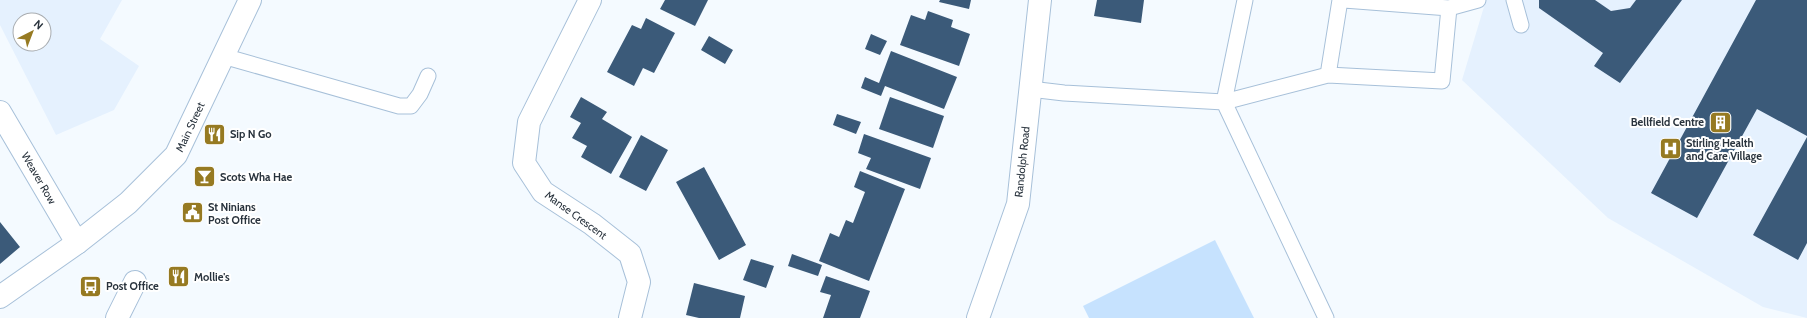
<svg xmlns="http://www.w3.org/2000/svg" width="1807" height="318" viewBox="0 0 1807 318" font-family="Cabin,sans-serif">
  <rect width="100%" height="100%" fill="#f4faff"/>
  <path fill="#e5f1fe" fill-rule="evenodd" d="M 0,0 L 122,0 L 100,39 L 139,66 L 114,110 L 56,135 L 0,25 ZM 20,20 L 44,20 L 44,44 L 20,44 Z
    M 1486,0 L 1807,0 L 1807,318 L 1763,307 L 1608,218 L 1462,80 Z"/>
  <path fill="#c6e2fe" d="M 1215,240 L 1254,318 L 1089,318 L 1083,306 Z"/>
  <path fill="#3b5a79" d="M 665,0 L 708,0 L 695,26 L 660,9 Z
    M 940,0 L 971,0 L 969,9 L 939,2 Z
    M 1097,0 L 1144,0 L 1141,23 L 1094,16 Z
    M 1539,0 L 1595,0 L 1611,11 L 1630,8 L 1636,0 L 1682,0 L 1620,83 L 1594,66 L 1603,53 L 1539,8 Z
    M 1756,0 L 1807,0 L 1807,136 L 1757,109 L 1697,218 L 1651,193 Z
    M 928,11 L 953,20 L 951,27 L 970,34 L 959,66 L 900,45 L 911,15 L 925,20 Z
    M 646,18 L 675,33 L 654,73 L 643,68 L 634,86 L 607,72 L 632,25 L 641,29 Z
    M 871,34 L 887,41 L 880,55 L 865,49 Z
    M 709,36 L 733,50 L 725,64 L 701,50 Z
    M 891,51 L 957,77 L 944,109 L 885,86 L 881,96 L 861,88 L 865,77 L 879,83 Z
    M 581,97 L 607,112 L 602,119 L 632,137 L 611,174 L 581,157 L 587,146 L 572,138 L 581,123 L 570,117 Z
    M 890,97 L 944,116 L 933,148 L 879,129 Z
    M 837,114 L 861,122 L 856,134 L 833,125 Z
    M 864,134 L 931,158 L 920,189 L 866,169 L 871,158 L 858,153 Z
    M 641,135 L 668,150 L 646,191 L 619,177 Z
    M 1807,137 L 1807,243 L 1798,260 L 1753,235 Z
    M 704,167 L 746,245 L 719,260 L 676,182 Z
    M 860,171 L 905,189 L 869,281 L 819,261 L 830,233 L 839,237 L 846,220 L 853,223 L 865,192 L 854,187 Z
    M 0,222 L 20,247 L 0,264 Z
    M 792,254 L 822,265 L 818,276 L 788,266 Z
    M 751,259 L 774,266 L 766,288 L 743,280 Z
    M 826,276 L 870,291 L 860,318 L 823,318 L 831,295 L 820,292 Z
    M 694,283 L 745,296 L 740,318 L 699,318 L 686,315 Z"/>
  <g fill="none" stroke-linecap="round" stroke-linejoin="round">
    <defs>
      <path id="service" d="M 1245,0 L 1224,102 L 1326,318
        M 1344,0 L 1449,8 L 1478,0
        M 1514,0 L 1521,25
        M 223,56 L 399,106 L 411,106 L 420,94 L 428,76
        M 1328,75 L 1340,0
        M 1030,89 L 1064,93 L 1224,102 L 1328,75 L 1442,81 L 1449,8"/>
      <path id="minor" d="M 590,0 L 529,122 L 524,163 L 543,192 L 592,224 L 630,254 L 639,282 L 630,318
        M 117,318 L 135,282
        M 978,318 L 1018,204 L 1040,0"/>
      <path id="tertiary" d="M 0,112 L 77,243"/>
      <path id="secondary" d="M 0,297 L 77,243 L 128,203 L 176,155 L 250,0"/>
    </defs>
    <use href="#service" stroke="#a7c0d9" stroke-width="17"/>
    <use href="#minor" stroke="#a7c0d9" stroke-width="24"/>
    <use href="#tertiary" stroke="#a7c0d9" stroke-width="24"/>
    <use href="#secondary" stroke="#a7c0d9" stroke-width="24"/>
    <use href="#service" stroke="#fff" stroke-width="15"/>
    <use href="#minor" stroke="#fff" stroke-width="22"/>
    <use href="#tertiary" stroke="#fff" stroke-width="22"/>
    <use href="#secondary" stroke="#fff" stroke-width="22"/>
  </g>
  <defs>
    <symbol id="building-square" viewBox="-11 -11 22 22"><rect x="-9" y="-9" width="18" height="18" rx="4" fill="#967a22" stroke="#fff"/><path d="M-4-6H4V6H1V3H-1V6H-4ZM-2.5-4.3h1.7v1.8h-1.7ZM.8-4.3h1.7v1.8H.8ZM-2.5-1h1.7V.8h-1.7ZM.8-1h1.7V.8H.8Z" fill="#fff"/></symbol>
    <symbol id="restaurant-square" viewBox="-11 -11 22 22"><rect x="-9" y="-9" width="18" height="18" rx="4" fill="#967a22" stroke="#fff"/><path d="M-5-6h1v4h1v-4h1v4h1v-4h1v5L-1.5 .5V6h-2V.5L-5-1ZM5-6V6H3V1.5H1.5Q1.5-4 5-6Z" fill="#fff"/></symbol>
    <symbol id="hospital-square" viewBox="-11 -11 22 22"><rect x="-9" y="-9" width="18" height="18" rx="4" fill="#967a22" stroke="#fff"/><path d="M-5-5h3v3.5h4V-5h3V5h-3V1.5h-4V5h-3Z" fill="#fff"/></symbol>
    <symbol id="bar-square" viewBox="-11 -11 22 22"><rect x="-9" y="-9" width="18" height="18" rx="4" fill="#967a22" stroke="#fff"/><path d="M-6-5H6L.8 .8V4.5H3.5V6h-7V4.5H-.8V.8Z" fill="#fff"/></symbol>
    <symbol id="civic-square" viewBox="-11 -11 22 22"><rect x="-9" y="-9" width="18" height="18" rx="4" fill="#967a22" stroke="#fff"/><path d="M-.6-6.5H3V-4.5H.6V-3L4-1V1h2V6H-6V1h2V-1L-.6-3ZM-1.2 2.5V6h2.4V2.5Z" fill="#fff"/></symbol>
    <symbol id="bus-square" viewBox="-11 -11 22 22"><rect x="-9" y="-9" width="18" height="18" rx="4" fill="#967a22" stroke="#fff"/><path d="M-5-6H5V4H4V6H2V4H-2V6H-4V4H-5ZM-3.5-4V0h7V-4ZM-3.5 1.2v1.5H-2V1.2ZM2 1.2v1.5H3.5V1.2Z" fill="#fff"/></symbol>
  </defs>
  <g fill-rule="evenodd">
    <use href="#building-square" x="1708" y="110" width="25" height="25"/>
    <use href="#restaurant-square" x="202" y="122" width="25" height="25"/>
    <use href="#hospital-square" x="1658" y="136" width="25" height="25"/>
    <use href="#bar-square" x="192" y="164" width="25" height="25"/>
    <use href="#civic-square" x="180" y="200" width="25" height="25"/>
    <use href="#restaurant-square" x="166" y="264" width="25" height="25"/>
    <use href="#bus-square" x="78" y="274" width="25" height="25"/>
  </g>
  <g text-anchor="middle" stroke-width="4" stroke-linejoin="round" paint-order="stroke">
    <g font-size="11" font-weight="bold" fill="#29333d" stroke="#fff" text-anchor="start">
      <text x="1704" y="126" text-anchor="end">Bellfield Centre</text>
      <text x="230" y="138">Sip N Go</text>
      <text x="1686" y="147">Stirling Health<tspan x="1686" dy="13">and Care Village</tspan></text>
      <text x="220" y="181">Scots Wha Hae</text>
      <text x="208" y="211">St Ninians<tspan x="208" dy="13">Post Office</tspan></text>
      <text x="194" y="281">Mollie's</text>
      <text x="106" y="290">Post Office</text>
    </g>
    <g font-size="11" fill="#29333d" stroke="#fff">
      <text transform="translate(190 127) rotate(-65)" y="4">Main Street</text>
      <text transform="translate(1022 162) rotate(-84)" y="4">Randolph Road</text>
      <text transform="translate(39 178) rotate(60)" y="4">Weaver Row</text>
      <text transform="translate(576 215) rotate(36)" y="4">Manse Crescent</text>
    </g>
  </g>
  <g transform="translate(32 32) rotate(42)"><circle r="19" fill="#ffffff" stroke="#a9adb1"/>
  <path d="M0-3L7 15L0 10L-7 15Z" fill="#967a22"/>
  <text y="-6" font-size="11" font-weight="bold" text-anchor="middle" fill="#29333d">N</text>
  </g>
</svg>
